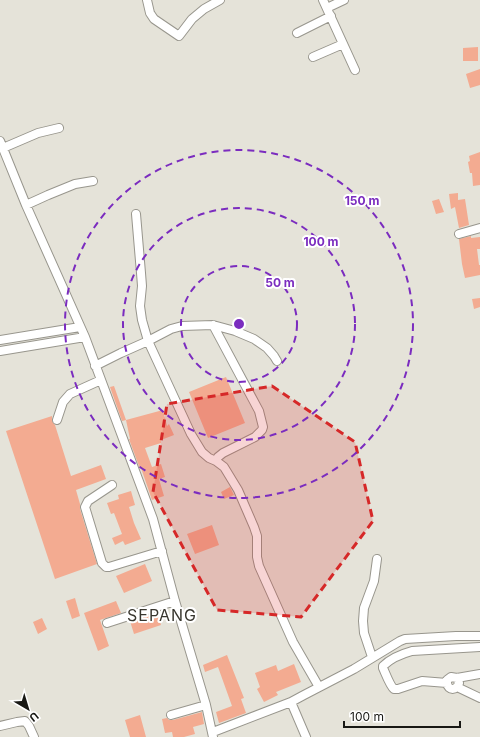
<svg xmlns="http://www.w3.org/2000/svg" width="480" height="737" viewBox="0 0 480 737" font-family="Inter,sans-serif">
  <rect width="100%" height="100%" fill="#e5e3d9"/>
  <path fill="#f3ab91" d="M 478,47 L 478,61 L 463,61 L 463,48 Z
    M 480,69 L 480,85 L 470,88 L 466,74 Z
    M 480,152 L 480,185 L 473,186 L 472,173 L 470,173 L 468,162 L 470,161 L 469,156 Z
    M 458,193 L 458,200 L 465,199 L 469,225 L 459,228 L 455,207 L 451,209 L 449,194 Z
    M 439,199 L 444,212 L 436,214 L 432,201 Z
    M 471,236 L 471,238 L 480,237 L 480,249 L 477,249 L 479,265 L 480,265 L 480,275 L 465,278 L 462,264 L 459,239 Z
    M 480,298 L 480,307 L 474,309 L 472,299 Z
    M 226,377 L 245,423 L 208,438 L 189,392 Z
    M 114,386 L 126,420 L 122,421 L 110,387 Z
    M 163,410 L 167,426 L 169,424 L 174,435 L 161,440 L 161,443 L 145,448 L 152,467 L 161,464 L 165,477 L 159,479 L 164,496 L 152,500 L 141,468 L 140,469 L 129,439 L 130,439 L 126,420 Z
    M 52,416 L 52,421 L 55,425 L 71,476 L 101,465 L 106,479 L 76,490 L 80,504 L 80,509 L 97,564 L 55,579 L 6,431 Z
    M 230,487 L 234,495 L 224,499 L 221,492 Z
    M 131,491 L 135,505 L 129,507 L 134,523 L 141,539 L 125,545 L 123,541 L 115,545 L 112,538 L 122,534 L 114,513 L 111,514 L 107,503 L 119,499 L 118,495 Z
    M 212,525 L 219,545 L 195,554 L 187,534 Z
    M 145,564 L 152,581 L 124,593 L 116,576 Z
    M 75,598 L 80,616 L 72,619 L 66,601 Z
    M 116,601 L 121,613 L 100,620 L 109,646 L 98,651 L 84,613 Z
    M 157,613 L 161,625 L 134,634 L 130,621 Z
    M 42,618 L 47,629 L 38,634 L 33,622 Z
    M 227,655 L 244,698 L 241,699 L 246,713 L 219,723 L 216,712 L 232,706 L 218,667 L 205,672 L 203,665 Z
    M 294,664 L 301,682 L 276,692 L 278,695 L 264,702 L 257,689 L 260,687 L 255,673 L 276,665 L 278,671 Z
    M 202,712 L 204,724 L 193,727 L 195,734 L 184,737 L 173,737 L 172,732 L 165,733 L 162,719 L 167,718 L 169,720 L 173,720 Z
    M 140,715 L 146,737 L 130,737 L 125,720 Z"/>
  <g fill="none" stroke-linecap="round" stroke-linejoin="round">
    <defs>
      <path id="minor" d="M 147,0 L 150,13 L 154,19 L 179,36 L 192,19 L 204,9 L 220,0
        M 323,0 L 355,70
        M 327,8 L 344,0
        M 297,33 L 331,16
        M 313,57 L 343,44
        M 0,141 L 26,205 L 85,337 L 153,519 L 175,601 L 206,705 L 213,737
        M 3,148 L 38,133 L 59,128
        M 26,205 L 48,195 L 75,184 L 93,181
        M 136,214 L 141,273 L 142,286 L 140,306 L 142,320 L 148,341 L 191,434 L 202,452 L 209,458 L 216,461 L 224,467 L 238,490 L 254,527 L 257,536 L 257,557 L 259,566 L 293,642 L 319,687
        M 459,234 L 480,228
        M 213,325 L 259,411 L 263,427 L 262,430 L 255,437 L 223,453 L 218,457 L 216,461
        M 0,340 L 80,327
        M 0,351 L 85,337
        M 95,366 L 121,353 L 148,341 L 171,329 L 182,326 L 213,325 L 235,331 L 254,339 L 267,348 L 274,356 L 277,361
        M 57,420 L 63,402 L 70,394 L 101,380
        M 112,485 L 88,501 L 85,507 L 102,563 L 106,567 L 109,567 L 162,551
        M 107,623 L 175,601
        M 372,657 L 364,633 L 363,621 L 364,608 L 374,581 L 377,559
        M 457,678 L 459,683 C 457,691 448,691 447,683 L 447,680 L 451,677 L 457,678 L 480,674
        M 447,683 L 422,681 L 398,689 C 397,689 395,689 394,689 C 390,686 385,672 383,668 L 383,666 C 391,658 401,654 412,651 L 480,647
        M 457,687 L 480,698
        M 291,702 L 306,737
        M 171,715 L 206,705
        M 0,726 L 17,722 L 25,721 L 29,726 L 34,737
        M 213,732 L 291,702 L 304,695 L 354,669 L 400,641 L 405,639 L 456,636 L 480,636"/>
    </defs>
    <use href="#minor" stroke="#98968d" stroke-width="10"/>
    <use href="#minor" stroke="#fff" stroke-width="8"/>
  </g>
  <path fill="#d62828" fill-opacity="0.2" stroke="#d62828" stroke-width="3" stroke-dasharray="8 5" stroke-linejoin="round" d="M 272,386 L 355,442 L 373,521 L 301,617 L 217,610 L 153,492 L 167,404 Z"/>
  <g fill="none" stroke="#7b2cbf" stroke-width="2" stroke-dasharray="7 5">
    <circle cx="239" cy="324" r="58"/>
    <circle cx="239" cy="324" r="116"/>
    <circle cx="239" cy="324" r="174"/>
  </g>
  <g text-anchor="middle" stroke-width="4" stroke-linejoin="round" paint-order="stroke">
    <g font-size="16" letter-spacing="1" fill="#38362e" stroke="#fff">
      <text x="162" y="621">SEPANG</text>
    </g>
  </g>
  <circle cx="239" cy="324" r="6" fill="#7b2cbf" stroke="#fff" stroke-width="2"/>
  <g font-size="12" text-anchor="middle" font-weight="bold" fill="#7b2cbf" stroke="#fff" stroke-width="4" stroke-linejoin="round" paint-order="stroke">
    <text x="362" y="205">150 m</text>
    <text x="321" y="246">100 m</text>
    <text x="280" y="287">50 m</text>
  </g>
  <g transform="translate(28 709) rotate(142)" stroke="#ffffff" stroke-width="3" paint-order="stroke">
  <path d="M0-3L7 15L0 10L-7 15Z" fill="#181814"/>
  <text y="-6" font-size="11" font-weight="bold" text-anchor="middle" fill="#181814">U</text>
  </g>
  <path d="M344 721v6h116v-6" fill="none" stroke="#181814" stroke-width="2"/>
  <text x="350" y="721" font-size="12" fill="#181814" stroke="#ffffff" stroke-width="3" paint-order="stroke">100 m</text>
</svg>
